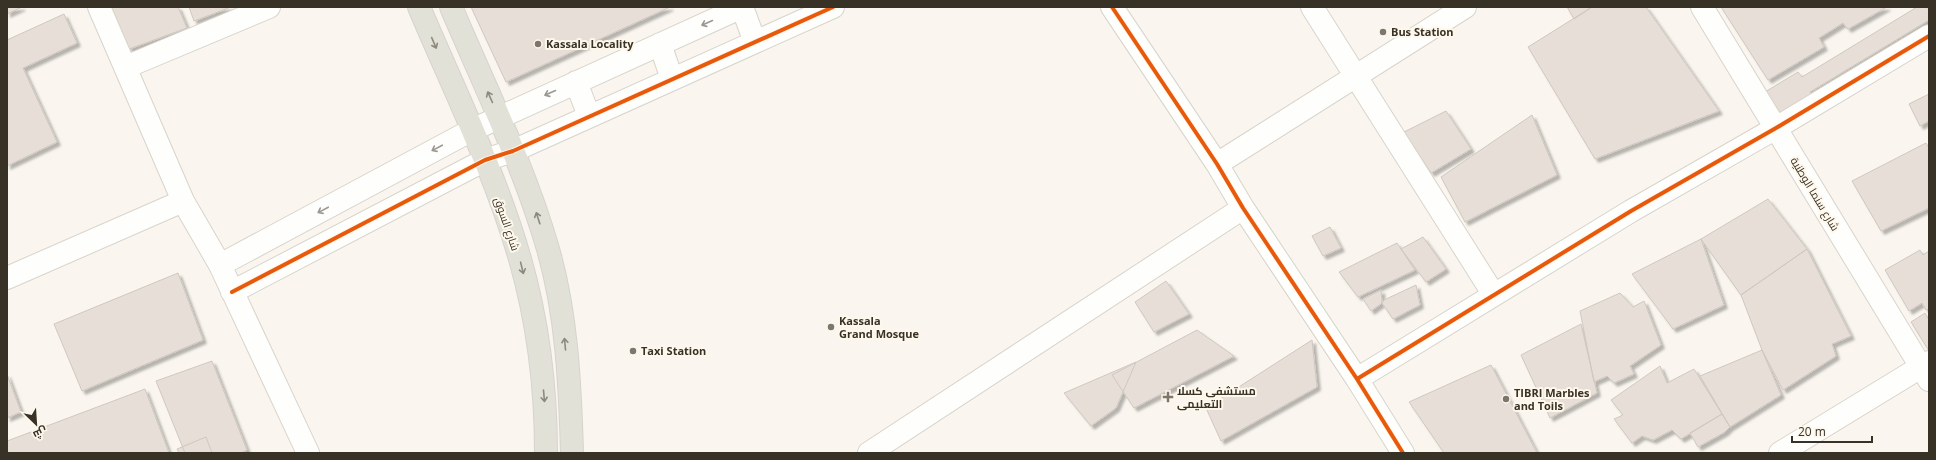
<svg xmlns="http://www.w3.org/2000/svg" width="1936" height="460" viewBox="0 0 1936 460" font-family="'Open Sans',Cairo,sans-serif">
  <defs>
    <filter id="shadow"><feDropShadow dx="3.5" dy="3.5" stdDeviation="1" flood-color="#0004"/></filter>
  </defs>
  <rect width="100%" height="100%" fill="#faf6ef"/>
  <path fill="#e6ded7" stroke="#cfc7c0" filter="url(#shadow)" d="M 7,7 L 22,7 L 7,14 Z
    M 109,7 L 178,7 L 187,28 L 129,49 Z
    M 189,7 L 231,7 L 194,21 Z
    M 471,7 L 670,7 L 506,82 Z
    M 1567,7 L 1592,7 L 1574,19 Z
    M 1592,7 L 1646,7 L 1719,111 L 1595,159 L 1528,47 Z
    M 1721,7 L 1887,7 L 1848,29 L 1843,23 L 1819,38 L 1824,47 L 1768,80 Z
    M 1917,7 L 1927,7 L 1929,10 L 1929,20 L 1810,92 L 1813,97 L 1780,117 L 1765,92 L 1798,72 L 1802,77 Z
    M 64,14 L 77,43 L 23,68 L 57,142 L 7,166 L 7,40 Z
    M 1929,94 L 1929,121 L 1920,126 L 1909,104 Z
    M 1446,111 L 1471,149 L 1431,173 L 1404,132 Z
    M 1532,115 L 1557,175 L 1465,222 L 1441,177 Z
    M 1926,143 L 1929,148 L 1929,208 L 1881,231 L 1852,181 Z
    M 1768,199 L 1807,249 L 1741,295 L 1701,239 Z
    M 1330,227 L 1341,248 L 1323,256 L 1312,236 Z
    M 1423,237 L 1446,269 L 1426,282 L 1401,249 Z
    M 1701,239 L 1724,305 L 1673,329 L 1632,274 Z
    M 1397,243 L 1415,270 L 1358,297 L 1339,272 Z
    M 1807,249 L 1851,336 L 1832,344 L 1836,356 L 1783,390 L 1762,350 L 1741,295 Z
    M 1920,250 L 1923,255 L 1929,251 L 1929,309 L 1926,310 L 1922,303 L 1909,311 L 1885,270 Z
    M 178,273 L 203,340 L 82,391 L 54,324 Z
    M 1166,281 L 1189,314 L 1154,332 L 1135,302 Z
    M 1416,285 L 1420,305 L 1393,319 L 1382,303 L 1384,300 Z
    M 1381,290 L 1382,303 L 1371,311 L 1363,299 Z
    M 1620,293 L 1633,307 L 1644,301 L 1661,345 L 1630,366 L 1634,374 L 1614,383 L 1607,376 L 1594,382 L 1580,311 Z
    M 1925,313 L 1929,320 L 1929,351 L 1911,322 Z
    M 1581,324 L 1597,393 L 1550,418 L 1521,355 Z
    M 1197,330 L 1234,356 L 1134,408 L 1112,375 Z
    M 1312,340 L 1317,387 L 1221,441 L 1206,408 Z
    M 1762,350 L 1781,395 L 1730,427 L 1700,376 Z
    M 212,361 L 247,450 L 241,453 L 185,453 L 156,381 Z
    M 1136,362 L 1116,408 L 1091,426 L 1064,393 Z
    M 1491,365 L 1537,453 L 1444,453 L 1409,402 Z
    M 1660,366 L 1667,383 L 1694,369 L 1722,414 L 1681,439 L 1672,430 L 1653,440 L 1642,436 L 1632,443 L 1614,419 L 1623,415 L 1611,400 Z
    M 7,374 L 21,412 L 7,418 Z
    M 145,389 L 169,453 L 7,453 L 7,441 Z
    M 1722,414 L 1730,427 L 1725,432 L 1698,447 L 1690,433 Z
    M 206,437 L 212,453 L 179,453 L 177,449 Z"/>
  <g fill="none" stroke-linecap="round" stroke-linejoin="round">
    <defs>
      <path id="minor" d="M 99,7 L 183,201 L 220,265 L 308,453
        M 742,7 L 755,42
        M 1112,7 L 1217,164 L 1243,208 L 1357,379 L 1403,453
        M 1312,7 L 1494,295
        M 1702,7 L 1929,380
        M 660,44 L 672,79
        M 126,67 L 269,7
        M 576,82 L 589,116
        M 1217,164 L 1465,7
        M 220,265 L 472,130 L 742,7
        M 7,278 L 183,201
        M 232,292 L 485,160 L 513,151 L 833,7
        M 1357,379 L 1631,211 L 1776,128 L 1929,36
        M 869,453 L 1243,208
        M 1780,453 L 1929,362"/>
      <path id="major" d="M 419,7 C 454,90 495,172 520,259 C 538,322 546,387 546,453
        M 451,7 C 485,87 524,166 548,249 C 567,315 570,385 572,453"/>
    </defs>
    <use href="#minor" stroke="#d8d4cb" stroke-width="24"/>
    <use href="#major" stroke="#d6d3ce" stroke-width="24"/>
    <use href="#minor" stroke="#fefefd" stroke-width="22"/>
    <use href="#major" stroke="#e1e1d8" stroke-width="22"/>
    <defs>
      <path id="cycleway" d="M 1112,7 L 1217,164 L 1243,208 L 1357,379 L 1403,453
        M 232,292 L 485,160 L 513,151 L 833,7
        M 1357,379 L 1631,211 L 1776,128 L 1929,36"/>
    </defs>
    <use href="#cycleway" stroke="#fef7eb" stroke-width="6"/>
    <use href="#cycleway" stroke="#e8590c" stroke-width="4"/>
  </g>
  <defs><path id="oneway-shaft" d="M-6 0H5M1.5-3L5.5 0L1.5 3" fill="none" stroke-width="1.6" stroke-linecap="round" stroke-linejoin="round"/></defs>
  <g stroke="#9b9892">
    <use href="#oneway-shaft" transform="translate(707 23) rotate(156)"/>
    <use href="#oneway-shaft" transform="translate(550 93) rotate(156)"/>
    <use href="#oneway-shaft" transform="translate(437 148) rotate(152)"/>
    <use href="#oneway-shaft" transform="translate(323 210) rotate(152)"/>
  </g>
  <g stroke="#8c897f">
    <use href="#oneway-shaft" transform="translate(434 43) rotate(67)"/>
    <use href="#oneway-shaft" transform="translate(490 97) rotate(-114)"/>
    <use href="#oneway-shaft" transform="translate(538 218) rotate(-108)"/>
    <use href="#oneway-shaft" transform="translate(522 268) rotate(76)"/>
    <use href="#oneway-shaft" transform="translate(565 344) rotate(-95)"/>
    <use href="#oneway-shaft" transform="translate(544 396) rotate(85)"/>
  </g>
  <g fill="#7c766c" stroke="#fef7eb" stroke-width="1.5">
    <circle cx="1383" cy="32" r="4"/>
    <circle cx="538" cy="44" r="4"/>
    <circle cx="831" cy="327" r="4"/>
    <circle cx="633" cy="351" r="4"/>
    <path d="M1166 391h4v4h4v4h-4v4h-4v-4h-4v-4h4z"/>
    <circle cx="1506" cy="399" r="4"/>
  </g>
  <g text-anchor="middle" stroke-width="4" stroke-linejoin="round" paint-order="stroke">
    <g font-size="11" font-weight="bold" fill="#383126" stroke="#fef7eb" text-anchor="start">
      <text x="1391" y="36">Bus Station</text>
      <text x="546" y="48">Kassala Locality</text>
      <text x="839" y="325">Kassala<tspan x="839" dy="13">Grand Mosque</tspan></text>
      <text x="641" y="355">Taxi Station</text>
      <text x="1177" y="395">مستشفى كسلا<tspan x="1177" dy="13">التعليمى</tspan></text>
      <text x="1514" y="397">TIBRI Marbles<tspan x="1514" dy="13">and Toils</tspan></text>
    </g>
    <g font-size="11" fill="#383126" stroke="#fef7eb">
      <text transform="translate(1815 194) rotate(59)" y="4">شارع سنما الوطنية</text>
      <text transform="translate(507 224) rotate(71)" y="4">شارع السوق</text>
    </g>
  </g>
  <rect width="1936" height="460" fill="none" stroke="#383126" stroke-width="16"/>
  <g transform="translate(36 424) rotate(155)" stroke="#fef7eb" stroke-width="3" paint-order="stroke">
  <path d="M0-3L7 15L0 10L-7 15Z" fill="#383126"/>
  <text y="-6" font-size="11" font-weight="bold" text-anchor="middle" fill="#383126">ش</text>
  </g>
  <path d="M1792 436v6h80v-6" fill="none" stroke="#383126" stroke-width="2"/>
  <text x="1798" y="436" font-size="12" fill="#383126" stroke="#fef7eb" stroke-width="3" paint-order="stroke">20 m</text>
</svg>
